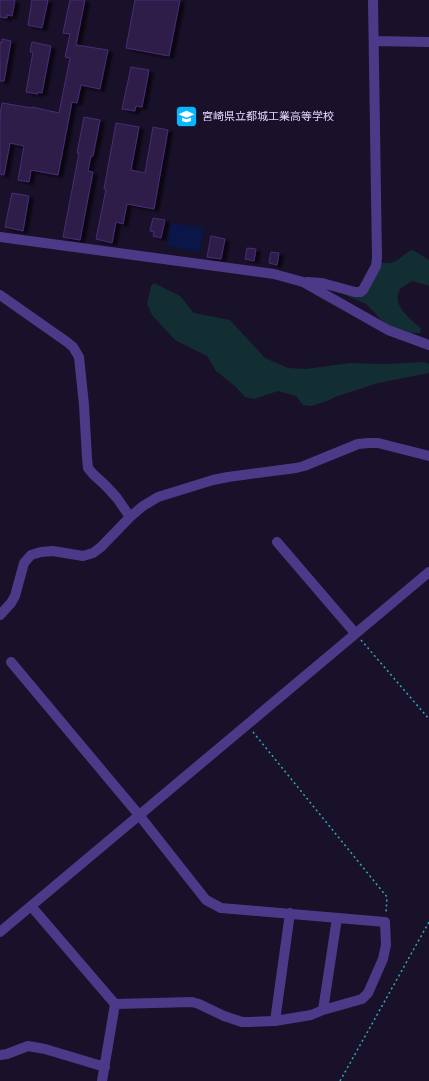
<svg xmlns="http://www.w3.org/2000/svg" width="429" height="1081" viewBox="0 0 429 1081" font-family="'Noto Sans','Noto Sans JP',sans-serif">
  <defs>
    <filter id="shadow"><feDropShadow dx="4.5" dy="2.5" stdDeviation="1" flood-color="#0009"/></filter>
  </defs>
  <rect width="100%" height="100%" fill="#191029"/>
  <path fill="#132e33" d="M 413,250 L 429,260 L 429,286 L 412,281 L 400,289 C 399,292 397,297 398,301 C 399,310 414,323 421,328 L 420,333 L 410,333 L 385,324 L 366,304 L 327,287 L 355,295 L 379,262 C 383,263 389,264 393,262 C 401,260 404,252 413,250 Z
    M 154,283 L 180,296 L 194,313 L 230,320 L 265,358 L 288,368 L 306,369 L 350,363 L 385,364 L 424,362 L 429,364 L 429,373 L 378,383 L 335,397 L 327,401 L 311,406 L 303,405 L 296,396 L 278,391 L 254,399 L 245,397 L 236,387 L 216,371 L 207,356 L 175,340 L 152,315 L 147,304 L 151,286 Z"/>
  <path fill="#0a1548" d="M 170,223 L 204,228 L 200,252 L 167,246 Z"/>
  <path fill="#2e1b4a" stroke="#492d77" filter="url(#shadow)" d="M 0,0 L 15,0 L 12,16 L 7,15 L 7,18 L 0,17 Z
    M 32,0 L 48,0 L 42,28 L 28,25 Z
    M 70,0 L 85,0 L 76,45 L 108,50 L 100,89 L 81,85 L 77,103 L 72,102 L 58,175 L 31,170 L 29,182 L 18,180 L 24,146 L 10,143 L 4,175 L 0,174 L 0,115 L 2,103 L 32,108 L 32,107 L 59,113 L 70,58 L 65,57 L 70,34 L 63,33 Z
    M 135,0 L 180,0 L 169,56 L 126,48 Z
    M 2,39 L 11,41 L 4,81 L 0,81 L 0,42 L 2,43 Z
    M 32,42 L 51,46 L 42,93 L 38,92 L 38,94 L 26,92 L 33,52 L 30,52 Z
    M 131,67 L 149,70 L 142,107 L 136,106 L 135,111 L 122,109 Z
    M 84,117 L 100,120 L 93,156 L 91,156 L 88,171 L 93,172 L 80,240 L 63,237 L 79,153 L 77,153 Z
    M 116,123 L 139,127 L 131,170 L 145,173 L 153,127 L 168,130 L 154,209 L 127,204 L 123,224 L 116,222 L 112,243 L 96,239 L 106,189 L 104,189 Z
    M 12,193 L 29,196 L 23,231 L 5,227 Z
    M 153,218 L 165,220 L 161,238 L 153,236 L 154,232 L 150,231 Z
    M 211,236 L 225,239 L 221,259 L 207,257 Z
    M 247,248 L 256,249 L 254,261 L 245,259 Z
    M 271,252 L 279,253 L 277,265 L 269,263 Z"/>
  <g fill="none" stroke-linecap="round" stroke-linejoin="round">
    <path stroke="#2eabbd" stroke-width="1.5" stroke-dasharray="2 3" stroke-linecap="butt" d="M 361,640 L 429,719
      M 253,732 L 387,897 L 386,913
      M 340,1081 L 429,922"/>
    <path stroke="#4c3a89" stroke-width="10" d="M 374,41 L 429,42
      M 0,237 L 274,274 L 303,282 L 388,330 L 429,345
      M 307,282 L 322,283 L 355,292 L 360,292 L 363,290 L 376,266 L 377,258 L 373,0
      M 0,295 L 67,342 L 73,347 L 79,357 L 84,405 L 87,458 L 88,468 L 93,474 L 106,486 L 117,498 L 130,517
      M 277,542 L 355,633
      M 0,615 L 11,603 L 15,596 L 24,563 L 31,555 L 41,552 L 53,551 L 83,556 L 93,553 L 101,547 L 130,517 L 143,506 L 158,497 L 213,480 L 228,477 L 296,468 L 304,466 L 358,444 L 369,443 L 378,443 L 429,456
      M 11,662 L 139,815 L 206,900 L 221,908 L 385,922 L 386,945 L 383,959 L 368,993 L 362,999 L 323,1010 L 311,1015 L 275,1021 L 250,1022 L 242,1022 L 224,1016 L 199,1004 L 192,1002 L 115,1004 L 31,906
      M 0,932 L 429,572
      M 323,1010 L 337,918
      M 275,1021 L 290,913
      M 0,1055 L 7,1054 L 28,1046 L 45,1049 L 105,1067
      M 102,1081 L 115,1004"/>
  </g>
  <defs>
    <symbol id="school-square" viewBox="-11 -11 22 22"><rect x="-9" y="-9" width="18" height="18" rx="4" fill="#04b7ff" stroke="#191029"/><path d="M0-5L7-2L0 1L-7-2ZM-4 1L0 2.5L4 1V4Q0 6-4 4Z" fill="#fff"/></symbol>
  </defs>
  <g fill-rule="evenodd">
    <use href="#school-square" x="174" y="104" width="25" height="25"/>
  </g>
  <g text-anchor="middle" stroke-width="4" stroke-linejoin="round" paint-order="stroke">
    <g font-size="11" fill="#e4d8ff" stroke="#191029" text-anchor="start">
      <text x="202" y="120">宮崎県立都城工業高等学校</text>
    </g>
  </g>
</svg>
